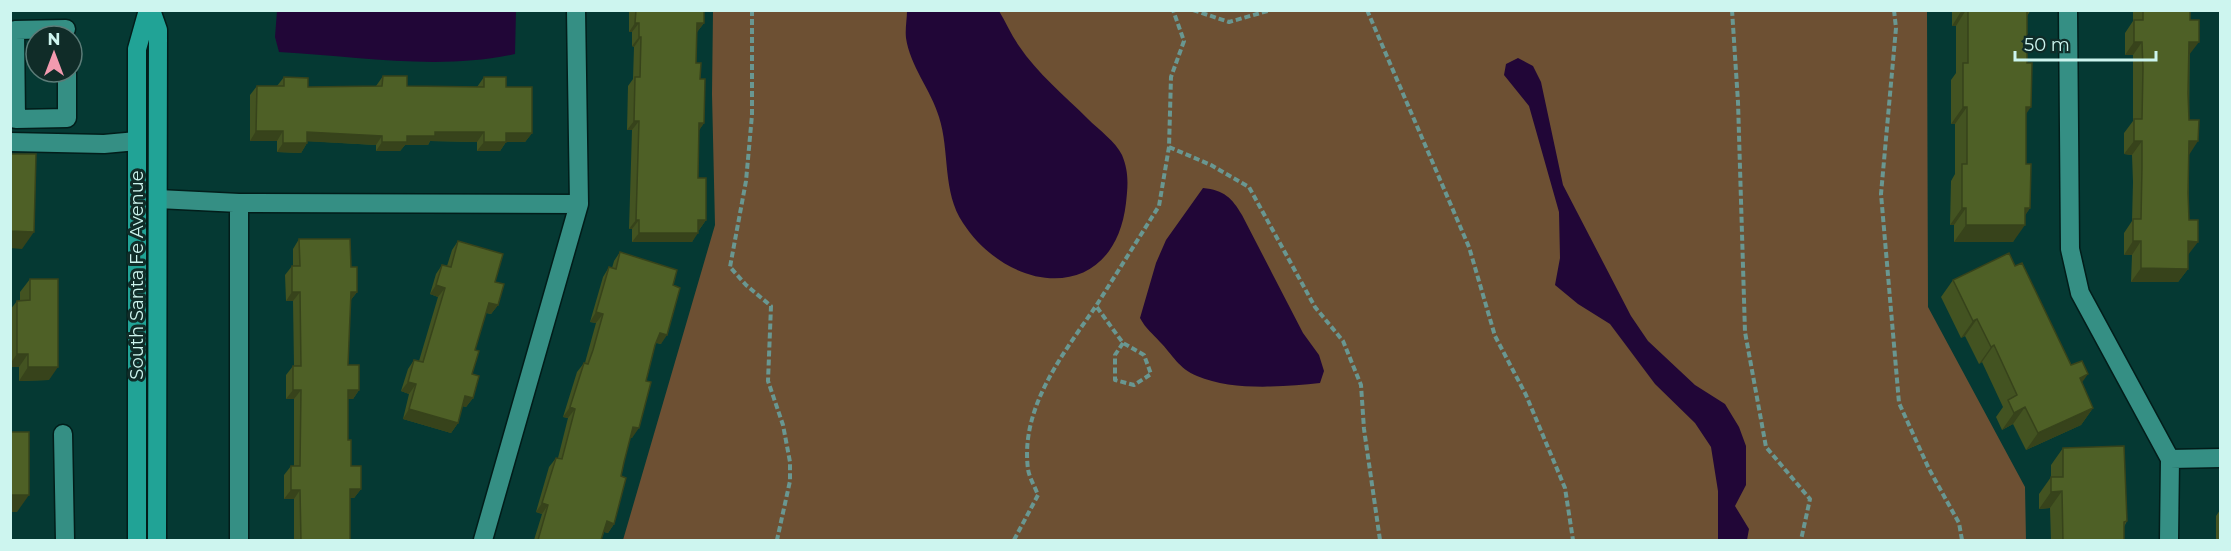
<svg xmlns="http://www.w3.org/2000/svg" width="2231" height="551" viewBox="0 0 2231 551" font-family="Montserrat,sans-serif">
  <rect width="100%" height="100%" fill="#053933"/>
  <path fill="#6d5033" d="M 713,11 L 1927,11 L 1928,307 L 2025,487 L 2026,540 L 623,540 L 715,225 L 712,94 Z"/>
  <path fill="#210637" d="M 277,11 L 516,11 L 515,54 C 438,71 357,56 279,52 L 275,37 Z
    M 907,11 L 999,11 C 1006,22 1011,35 1019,46 C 1037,73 1065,96 1088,119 C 1098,129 1116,142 1122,155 C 1129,172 1128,185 1126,203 C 1114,305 1010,295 963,223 C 942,192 950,151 939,117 C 931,90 910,66 906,38 C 905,29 907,19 907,11 Z
    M 1518,58 L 1533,66 L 1541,82 L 1563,185 L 1631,316 L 1648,341 L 1695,385 L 1725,404 L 1739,427 L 1746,446 L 1746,485 L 1735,506 L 1749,529 L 1747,540 L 1718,540 L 1718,491 L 1711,447 L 1695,423 L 1655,384 L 1610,324 L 1578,304 L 1555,285 L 1560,258 L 1559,212 L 1529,106 L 1504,75 L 1506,64 Z
    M 1203,188 C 1224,190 1232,198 1242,215 L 1303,333 L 1319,355 L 1324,371 L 1320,383 C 1282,387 1232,391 1197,376 C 1179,369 1172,354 1160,342 C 1152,333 1146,329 1140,318 L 1156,263 L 1166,240 Z"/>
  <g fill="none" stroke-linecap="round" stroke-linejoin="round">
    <defs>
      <path id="minor" d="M 2068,10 L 2070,249 L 2080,293 L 2170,459 L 2169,540
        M 66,29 L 15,30 L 16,119 L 67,118 L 67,72
        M 10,142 L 104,144 L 137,141
        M 158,199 L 239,203 L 579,204
        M 239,203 L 239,540
        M 63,434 L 65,540
        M 2170,459 L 2220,458
        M 483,540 L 579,204 L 576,10"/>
      <path id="major" d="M 151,10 L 158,30 L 157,540
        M 137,540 L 137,49 L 148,10"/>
    </defs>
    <use href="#minor" stroke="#021d1a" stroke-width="21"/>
    <use href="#major" stroke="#021d1a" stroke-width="21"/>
    <path stroke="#699791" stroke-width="4" stroke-dasharray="6 3" stroke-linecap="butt" d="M 752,10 L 752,115 L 746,181 L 730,267 L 746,285 L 771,306 L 768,381 L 783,425 L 790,462 L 790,481 L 777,540
      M 1193,10 L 1229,22 L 1271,10
      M 1367,10 L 1469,247 L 1495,336 L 1526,395 L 1565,488 L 1573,540
      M 1732,10 L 1738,102 L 1745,332 L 1766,447 L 1810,499 L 1801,540
      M 1894,10 L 1896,28 L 1881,194 L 1899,403 L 1929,469 L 1959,523 L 1962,540
      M 1169,147 L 1211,165 L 1249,187 L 1315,307 L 1343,341 L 1361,385 L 1364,429 L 1380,540
      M 1123,343 L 1115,355 L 1115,380 L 1134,385 L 1151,374 L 1144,355 L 1123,343 L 1096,306 L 1159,206 L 1169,147 L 1171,77 L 1184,41 L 1173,10
      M 1014,540 L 1038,495 C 1035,487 1029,477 1028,469 C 1020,408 1063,354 1096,306"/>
    <use href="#minor" stroke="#358f84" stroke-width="18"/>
    <use href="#major" stroke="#21a396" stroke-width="18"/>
  </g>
  <path fill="#435321" d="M 629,10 L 704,10 L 704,23 L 697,32 L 696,63 L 700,79 L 704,123 L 699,130 L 698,178 L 706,220 L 699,230 L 698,230 L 692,242 L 632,242 L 632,229 L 629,229 L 632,130 L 627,130 L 628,86 L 633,79 L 634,47 L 632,46 L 632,32 L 629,32 Z
    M 1952,10 L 2031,10 L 2027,16 L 2026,115 L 2026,164 L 2030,208 L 2025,215 L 2013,242 L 1954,242 L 1954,225 L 1950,225 L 1951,181 L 1955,174 L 1955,124 L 1951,124 L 1951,80 L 1956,73 L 1956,26 L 1952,26 Z
    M 2133,10 L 2190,10 L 2188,269 L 2178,282 L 2131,282 L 2132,255 L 2124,255 L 2124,233 L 2132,221 L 2133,182 L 2132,155 L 2124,154 L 2124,133 L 2133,121 L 2133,55 L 2125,55 L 2125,33 L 2133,21 Z
    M 383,76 L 407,86 L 477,87 L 484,77 L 506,87 L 532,133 L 525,142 L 506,142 L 500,151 L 477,151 L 477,142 L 430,141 L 428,145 L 405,145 L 400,151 L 376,151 L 376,145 L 307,141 L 307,143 L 301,153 L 277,152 L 277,141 L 250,141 L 250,95 L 257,86 L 277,86 L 284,77 L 308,87 L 376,86 Z
    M 299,239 L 351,267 L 357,292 L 350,301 L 348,365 L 359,390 L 353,399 L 348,399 L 348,440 L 351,466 L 361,489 L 354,498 L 350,498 L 350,540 L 294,540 L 294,499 L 284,499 L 284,475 L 291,466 L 294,466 L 294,399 L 286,399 L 286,375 L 293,366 L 294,366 L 293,301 L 286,301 L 285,275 L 292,266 L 293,266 L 293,249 Z
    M 458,241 L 495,282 L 498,305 L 491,314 L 486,313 L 475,350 L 472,374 L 473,398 L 466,407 L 462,406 L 458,423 L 451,433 L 403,419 L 409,394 L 401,391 L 408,369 L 414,360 L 419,361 L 438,297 L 430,294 L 436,274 L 442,265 L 447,266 L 452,250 Z
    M 620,252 L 673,285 L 661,344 L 656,343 L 655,345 L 632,438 L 630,437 L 621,476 L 614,524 L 608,533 L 604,532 L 601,540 L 534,540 L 542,514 L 536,512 L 549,467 L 556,458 L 558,458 L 568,418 L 563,417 L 577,372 L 584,363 L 585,363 L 586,359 L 596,323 L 590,322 L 603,277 L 609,267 L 612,268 L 614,261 Z
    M 2015,266 L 2082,383 L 2093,408 L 2081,425 L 2026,450 L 2013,424 L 2002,430 L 1996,417 L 2003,407 L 1982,362 L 1979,364 L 1965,336 L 1961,338 L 1941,297 L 1953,280 Z
    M 30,279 L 49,380 L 19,381 L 19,367 L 10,367 L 10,310 L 17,301 L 20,301 L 20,292 Z
    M 2063,448 L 2127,521 L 2124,527 L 2124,540 L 2051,540 L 2050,508 L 2039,509 L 2039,494 L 2051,477 L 2051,465 Z
    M 2220,510 L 2220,540 L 2216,540 L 2216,516 Z"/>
  <path fill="#37431b" d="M 1962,10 L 1966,10 L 1956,26 L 1952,26 Z
    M 635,23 L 639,23 L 632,32 L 629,32 Z
    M 697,23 L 704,23 L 697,32 L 690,32 Z
    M 639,37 L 641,37 L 634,47 L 632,46 Z
    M 2134,42 L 2142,42 L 2133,55 L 2125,55 Z
    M 2189,42 L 2199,42 L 2189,55 Z
    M 1963,107 L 1967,107 L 1955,124 L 1951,124 Z
    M 2026,107 L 2031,107 L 2019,124 Z
    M 634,121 L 639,121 L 632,130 L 627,130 Z
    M 699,123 L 704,123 L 698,132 Z
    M 256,131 L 283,131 L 277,141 L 250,141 Z
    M 307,132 L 382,136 L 376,145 L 301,141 Z
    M 435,132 L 484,132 L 477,142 L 430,141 L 428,145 L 405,145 L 400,151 L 376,151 L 382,142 L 407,136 Z
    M 506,133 L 532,133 L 525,142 L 506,142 L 500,151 L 477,151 L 484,142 Z
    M 2134,141 L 2142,141 L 2132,155 L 2124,154 Z
    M 2189,141 L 2198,141 L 2189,155 Z
    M 283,143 L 307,143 L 301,153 L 277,152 Z
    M 1962,208 L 1966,208 L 1954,225 L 1950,225 Z
    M 2025,208 L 2030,208 L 2019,225 Z
    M 636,220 L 639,220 L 632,229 L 629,229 Z
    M 698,220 L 706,220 L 699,230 L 692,230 Z
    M 1966,225 L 2025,225 L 2013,242 L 1954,242 Z
    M 10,231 L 34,232 L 22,249 L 10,248 Z
    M 639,233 L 698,233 L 692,242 L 632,242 Z
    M 2133,241 L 2141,241 L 2132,255 L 2124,255 Z
    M 2188,241 L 2198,242 L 2188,255 Z
    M 2141,268 L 2188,269 L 2178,282 L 2131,282 Z
    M 436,285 L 445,288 L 438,297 L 430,294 Z
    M 292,292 L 300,292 L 293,301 L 286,301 Z
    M 351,292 L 357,292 L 350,301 Z
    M 489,303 L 498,305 L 491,314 L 483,312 Z
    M 596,312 L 603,314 L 596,323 L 590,322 Z
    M 1977,319 L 1965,336 L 1961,338 L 1973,321 Z
    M 660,333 L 667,335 L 661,344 L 654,342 Z
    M 1994,345 L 1982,362 L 1979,364 L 1991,347 Z
    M 17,354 L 28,354 L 19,367 L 10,367 L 10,364 Z
    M 28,367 L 58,367 L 49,380 L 19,381 Z
    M 2088,374 L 2076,391 L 2080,378 Z
    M 408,382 L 416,384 L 409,394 L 401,391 Z
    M 293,390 L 301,390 L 294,399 L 286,399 Z
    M 348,390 L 359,390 L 353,399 L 342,399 Z
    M 465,396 L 473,398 L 466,407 L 459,405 Z
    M 570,407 L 575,409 L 568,418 L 563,417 Z
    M 2025,407 L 2013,424 L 2002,430 L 2014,413 Z
    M 2093,408 L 2081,425 L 2026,450 L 2038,433 Z
    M 409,409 L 458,423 L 451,433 L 403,419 Z
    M 633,427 L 639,428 L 632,438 L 627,436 Z
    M 350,489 L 361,489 L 354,498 L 344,498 Z
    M 291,490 L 300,490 L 294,499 L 284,499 Z
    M 2062,491 L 2050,508 L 2039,509 L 2051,492 Z
    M 10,495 L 29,495 L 17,512 L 10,512 Z
    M 542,503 L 548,505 L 542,514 L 536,512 Z
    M 607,521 L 614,524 L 608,533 L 600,531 Z"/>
  <path fill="#4e6026" stroke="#37431b" stroke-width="1.5" d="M 636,10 L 704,10 L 704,23 L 697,23 L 696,63 L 701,63 L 700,79 L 705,79 L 704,123 L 699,123 L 698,178 L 706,178 L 706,220 L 698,220 L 698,233 L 639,233 L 639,220 L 636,220 L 639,121 L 634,121 L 635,77 L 640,77 L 641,37 L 639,37 L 639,23 L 635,23 Z
    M 1968,10 L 2027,10 L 2027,63 L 2032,63 L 2031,107 L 2026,107 L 2026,164 L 2031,164 L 2030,208 L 2025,208 L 2025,225 L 1966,225 L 1966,208 L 1962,208 L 1962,164 L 1967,164 L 1967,107 L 1963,107 L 1963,63 L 1968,63 Z
    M 2143,10 L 2190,10 L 2190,20 L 2199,20 L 2199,42 L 2189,42 L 2188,93 L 2189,120 L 2199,120 L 2198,141 L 2189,141 L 2188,193 L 2189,220 L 2198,220 L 2198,242 L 2188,241 L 2188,269 L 2141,268 L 2141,241 L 2133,241 L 2133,219 L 2141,219 L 2142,168 L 2142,141 L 2134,141 L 2134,119 L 2142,119 L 2143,68 L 2142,42 L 2134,42 L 2134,20 L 2143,20 Z
    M 383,76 L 407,76 L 407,86 L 484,87 L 484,77 L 506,77 L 506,87 L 532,87 L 532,133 L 506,133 L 506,142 L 484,142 L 484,132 L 435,132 L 435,136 L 407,136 L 407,142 L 382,142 L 382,136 L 307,132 L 307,143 L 283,143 L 283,131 L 256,131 L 257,86 L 284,86 L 284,77 L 308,78 L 308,87 L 382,86 Z
    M 10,154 L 36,154 L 34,232 L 10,231 Z
    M 299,239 L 350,239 L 351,267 L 357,267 L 357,292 L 351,292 L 348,365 L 359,365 L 359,390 L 348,390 L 348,440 L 351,440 L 351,466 L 361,466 L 361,489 L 350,489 L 350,540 L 301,540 L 300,490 L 291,490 L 291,466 L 300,466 L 301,390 L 293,390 L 293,366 L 301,366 L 300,292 L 292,292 L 292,266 L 300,266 Z
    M 458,241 L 503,254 L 495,282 L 504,284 L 498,305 L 489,303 L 475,350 L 479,351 L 472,374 L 479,376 L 473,398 L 465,396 L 458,423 L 409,409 L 416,384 L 408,382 L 414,360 L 423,362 L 445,288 L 436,285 L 442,265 L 451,267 Z
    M 620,252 L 677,270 L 673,285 L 680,288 L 667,335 L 660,333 L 655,345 L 646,381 L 651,382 L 639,428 L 633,427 L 624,462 L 621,476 L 626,478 L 614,524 L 607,521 L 601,540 L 538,540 L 548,505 L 542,503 L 556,458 L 562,459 L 575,409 L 570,407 L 584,363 L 588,364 L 593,350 L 603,314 L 596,312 L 609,267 L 616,269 Z
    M 2009,253 L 2015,266 L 2022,263 L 2071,365 L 2082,361 L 2088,374 L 2080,378 L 2093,408 L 2038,433 L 2025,407 L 2014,413 L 2008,400 L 2017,395 L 1994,345 L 1991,347 L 1977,319 L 1973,321 L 1953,280 Z
    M 30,279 L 58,279 L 58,367 L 28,367 L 28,354 L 17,354 L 17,301 L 30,300 Z
    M 10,432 L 29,432 L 29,495 L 10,495 Z
    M 2124,446 L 2127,521 L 2124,522 L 2124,540 L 2063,540 L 2062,491 L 2051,492 L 2051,477 L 2063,477 L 2063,448 Z"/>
  <g text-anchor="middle" stroke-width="6" stroke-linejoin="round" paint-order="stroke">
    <g font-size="18" fill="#cdf5ef" stroke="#102c28">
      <text transform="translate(137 275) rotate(-90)" y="6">South Santa Fe Avenue</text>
    </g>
  </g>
  <rect width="2231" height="551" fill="none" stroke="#cdf5ef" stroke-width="24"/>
  <g transform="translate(54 54)"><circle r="28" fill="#102c28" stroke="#5c7c78" stroke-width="1.5"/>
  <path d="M0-4.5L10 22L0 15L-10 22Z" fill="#f29aaf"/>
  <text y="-9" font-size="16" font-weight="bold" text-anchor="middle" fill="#cdf5ef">N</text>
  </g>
  <path d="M2015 51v9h141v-9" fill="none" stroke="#cdf5ef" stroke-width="3"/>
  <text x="2024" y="51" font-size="18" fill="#cdf5ef" stroke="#102c28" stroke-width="4.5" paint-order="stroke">50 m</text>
</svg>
